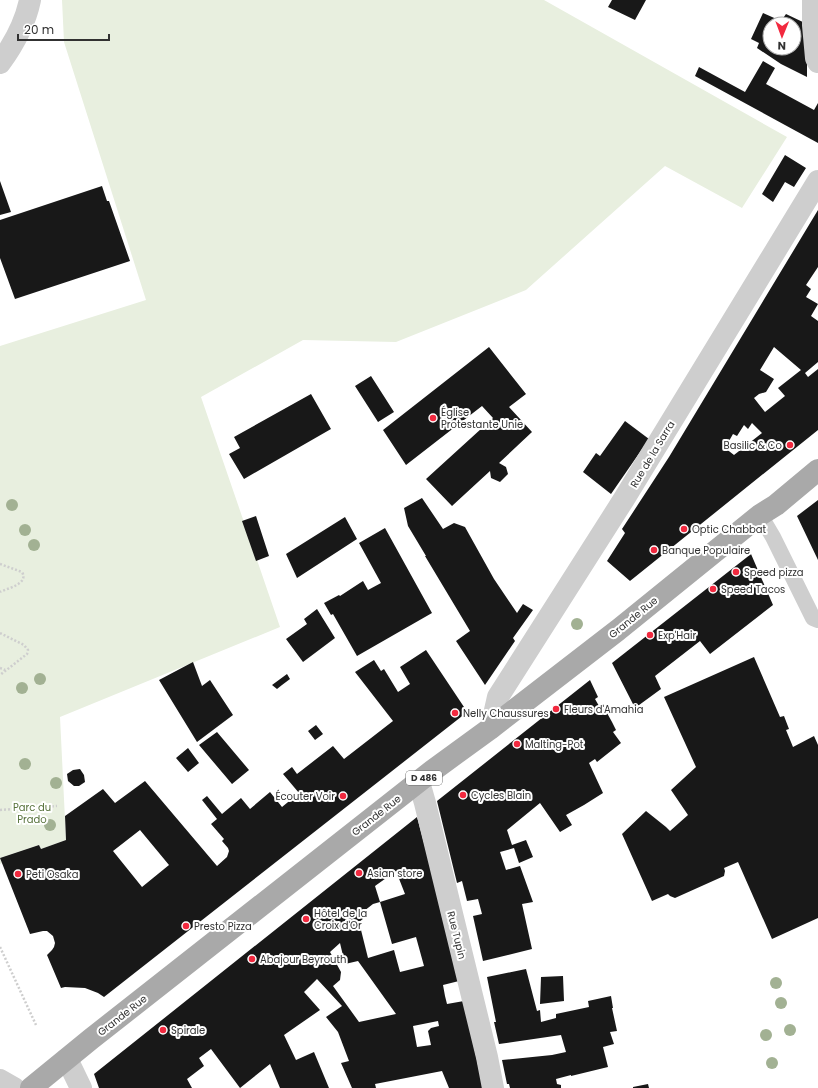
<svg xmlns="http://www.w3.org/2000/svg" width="818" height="1088" viewBox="0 0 818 1088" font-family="Poppins,sans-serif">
  <rect width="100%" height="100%" fill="#fff"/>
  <path fill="#e8efdf" d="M 62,0 L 544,0 L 787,137 L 742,208 L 665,166 L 526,290 L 396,342 L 303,340 L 201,397 L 280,627 L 60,717 L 66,840 L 41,849 L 39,845 L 0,858 L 2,863 L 0,864 L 0,346 L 146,300 L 64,42 Z"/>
  <path fill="#181818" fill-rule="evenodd" d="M 612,0 L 646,0 L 635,20 L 608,7 Z
    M 763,13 L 781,21 L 786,14 L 807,24 L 807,77 L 781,64 L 757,48 L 759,43 L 751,39 ZM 770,24 L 794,24 L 794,48 L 770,48 Z
    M 763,61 L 775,68 L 766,84 L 814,110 L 818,103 L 818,143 L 695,76 L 699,67 L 745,92 Z
    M 785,155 L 806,168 L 794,187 L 785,182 L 773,202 L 762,194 Z
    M 0,181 L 11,212 L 0,215 Z
    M 102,186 L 107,201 L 109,201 L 130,261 L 15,299 L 0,258 L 0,220 Z
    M 818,210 L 818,267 L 806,285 L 811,289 L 806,297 L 818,304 L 811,316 L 818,321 L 818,362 L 805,373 L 808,377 L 818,369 L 818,430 L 630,581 L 607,561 L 625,533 L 622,529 L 669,457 ZM 774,347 L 801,370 L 778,388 L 785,396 L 765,412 L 754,398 L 759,394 L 766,392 L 774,379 L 760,370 ZM 752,423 L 762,433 L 734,455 L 725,448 L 733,434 L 737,436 L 744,425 L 748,429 Z
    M 489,347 L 526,394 L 509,407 L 532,432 L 499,463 L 506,467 L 508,474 L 500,482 L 491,478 L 490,471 L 452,506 L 426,479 L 493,418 L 482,406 L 406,465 L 383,430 Z
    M 371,376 L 394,412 L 378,422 L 355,386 Z
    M 311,394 L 331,429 L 244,479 L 229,454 L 240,448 L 234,437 Z
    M 625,421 L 649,439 L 611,494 L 583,472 L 596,453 L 600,456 Z
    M 422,498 L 443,529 L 454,523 L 465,527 L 494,579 L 517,613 L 523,604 L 533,610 L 513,638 L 515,641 L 485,685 L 456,641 L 470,631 L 425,556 L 426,556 L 408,526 L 404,508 Z
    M 818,500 L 818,560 L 797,516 Z
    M 256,516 L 269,556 L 256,561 L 242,521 Z
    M 345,517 L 357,539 L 297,578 L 286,554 Z
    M 385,528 L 432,613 L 357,656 L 333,614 L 331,615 L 324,603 L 339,595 L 340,596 L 363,581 L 368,590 L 381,583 L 359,543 Z
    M 751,554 L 773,605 L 710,654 L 700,641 L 655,676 L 661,689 L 635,708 L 612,663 Z
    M 317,609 L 335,638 L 303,662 L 286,639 L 307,624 L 304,619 Z
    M 426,650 L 466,710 L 466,713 L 104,997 L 98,993 L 85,988 L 65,987 L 61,988 L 47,955 L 52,950 L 54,947 L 55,943 L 53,936 L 47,931 L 43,931 L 30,934 L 0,858 L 39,845 L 41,849 L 66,840 L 65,816 L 103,789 L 115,803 L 145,781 L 217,866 L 227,857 L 229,851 L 228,848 L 222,841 L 224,839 L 211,824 L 217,819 L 202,800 L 207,796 L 222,814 L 241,798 L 250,809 L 270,792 L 282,807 L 299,793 L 283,774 L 292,767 L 297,774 L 333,746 L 344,759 L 393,721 L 355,672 L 374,660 L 381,671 L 384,669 L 398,692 L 410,684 L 400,667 ZM 140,830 L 169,865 L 142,887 L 113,851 Z
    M 754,657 L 780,717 L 784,716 L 789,729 L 786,730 L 793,747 L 814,736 L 818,745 L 818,918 L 772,939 L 738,862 L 724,868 L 725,871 L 724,876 L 675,898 L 670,896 L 668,894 L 652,901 L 622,834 L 646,811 L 666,827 L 670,831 L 688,815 L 671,790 L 696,767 L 664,697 Z
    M 193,662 L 202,686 L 210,680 L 233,715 L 197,742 L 159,680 Z
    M 287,674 L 290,679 L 282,685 L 277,689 L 272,685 Z
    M 590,680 L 598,697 L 595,699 L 599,706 L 602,704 L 612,722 L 616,730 L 613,732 L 621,743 L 597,762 L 595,759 L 589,763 L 603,793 L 584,805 L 566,815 L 572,825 L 560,832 L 540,803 L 507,830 L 512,845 L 526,840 L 533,857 L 519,863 L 514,848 L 500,852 L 506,870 L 520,866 L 533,902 L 522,904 L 532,949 L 483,961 L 473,916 L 482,914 L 478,899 L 467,901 L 462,881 L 457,883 L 437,801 Z
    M 316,725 L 323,734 L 315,740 L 308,731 Z
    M 217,732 L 249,770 L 232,784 L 199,745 Z
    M 188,748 L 199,763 L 188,772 L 176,758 Z
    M 80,769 L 84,775 L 85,782 L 79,786 L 74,786 L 68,781 L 67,774 L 73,770 Z
    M 417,817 L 447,928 L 459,981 L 443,985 L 445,996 L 447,1004 L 464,1001 L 483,1088 L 449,1088 L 442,1071 L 375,1084 L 376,1088 L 352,1088 L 341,1063 L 349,1061 L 338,1032 L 326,1017 L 342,1006 L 317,979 L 304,992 L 320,1010 L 284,1035 L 296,1060 L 314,1052 L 329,1088 L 280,1088 L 270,1064 L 240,1088 L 211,1049 L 199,1058 L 204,1066 L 187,1079 L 192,1088 L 99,1088 L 94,1074 ZM 396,871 L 405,894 L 380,902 L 375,886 ZM 380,902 L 392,944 L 416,937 L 424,966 L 400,972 L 394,950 L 368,958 L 359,922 L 368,915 L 364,911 L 373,904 ZM 340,943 L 345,964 L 358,961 L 396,1014 L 359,1022 L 333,986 L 340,980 L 341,972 L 330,952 ZM 438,1021 L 439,1026 L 431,1028 L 428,1031 L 431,1045 L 417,1047 L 413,1026 Z
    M 526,969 L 537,1011 L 540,1010 L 541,1022 L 556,1018 L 556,1014 L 589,1007 L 588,1001 L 611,996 L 613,1008 L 612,1008 L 617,1031 L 610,1032 L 614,1044 L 603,1047 L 608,1067 L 571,1076 L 571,1075 L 556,1079 L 557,1084 L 561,1085 L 561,1088 L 510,1088 L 509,1084 L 507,1084 L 502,1060 L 552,1055 L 566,1052 L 561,1035 L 499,1044 L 494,1022 L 496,1022 L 487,977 Z
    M 563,976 L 564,1001 L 540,1004 L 541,977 Z
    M 648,1084 L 649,1088 L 633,1088 L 633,1087 Z"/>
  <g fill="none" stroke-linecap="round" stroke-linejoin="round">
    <path stroke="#cecece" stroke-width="2.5" stroke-dasharray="2 2" stroke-linecap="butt" d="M 0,564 L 22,572 C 29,584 8,588 0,592
      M 0,633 L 24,645 L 28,650 L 27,654 L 0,675
      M 0,668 L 5,670
      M 0,810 L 57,806
      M 0,947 L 36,1025"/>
    <path stroke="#cecece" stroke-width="16" d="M 760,515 L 773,537 L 813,618 L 818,620"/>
    <path stroke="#cecece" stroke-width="22" d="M 813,0 L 813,25 L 816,58 L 818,62
      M 0,63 C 14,44 25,24 30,0
      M 419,782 L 425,803 L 487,1057 L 493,1088
      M 67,1059 L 81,1088
      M 0,1080 L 14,1088"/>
    <path stroke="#cecece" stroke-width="22" d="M 491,728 L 498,697 L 624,499 L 818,181"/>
    <path stroke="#a9a9a9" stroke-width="22" d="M 31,1088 L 91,1039 L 432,771 L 491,728 L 618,630 L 760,515 L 776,505 L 818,470"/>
  </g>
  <g fill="#a2b193">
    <circle cx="12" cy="505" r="6"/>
    <circle cx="25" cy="530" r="6"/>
    <circle cx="34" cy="545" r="6"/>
    <circle cx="577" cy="624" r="6"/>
    <circle cx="40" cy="679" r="6"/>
    <circle cx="22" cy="688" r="6"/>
    <circle cx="25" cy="764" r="6"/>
    <circle cx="56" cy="783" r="6"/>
    <circle cx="50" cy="825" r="6"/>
    <circle cx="776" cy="983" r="6"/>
    <circle cx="781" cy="1003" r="6"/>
    <circle cx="790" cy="1030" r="6"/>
    <circle cx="766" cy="1035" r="6"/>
    <circle cx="772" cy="1063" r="6"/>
  </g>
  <g fill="#f2293f" stroke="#fff" stroke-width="1.5">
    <circle cx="433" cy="418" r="4"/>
    <circle cx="790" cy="445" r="4"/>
    <circle cx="684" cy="529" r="4"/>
    <circle cx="654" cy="550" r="4"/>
    <circle cx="736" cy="572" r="4"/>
    <circle cx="713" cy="589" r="4"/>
    <circle cx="650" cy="635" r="4"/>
    <circle cx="556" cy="709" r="4"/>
    <circle cx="455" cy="713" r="4"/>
    <circle cx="517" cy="744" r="4"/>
    <circle cx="463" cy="795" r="4"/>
    <circle cx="343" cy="796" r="4"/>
    <circle cx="359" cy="873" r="4"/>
    <circle cx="18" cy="874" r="4"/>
    <circle cx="306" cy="919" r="4"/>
    <circle cx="186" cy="926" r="4"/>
    <circle cx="252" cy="959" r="4"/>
    <circle cx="163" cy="1030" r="4"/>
  </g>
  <g text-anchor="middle" stroke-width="4" stroke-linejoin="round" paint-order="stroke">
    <rect fill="#fff" stroke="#6f6f6f" stroke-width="1" x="406" y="771" width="36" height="14" rx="3"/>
    <g font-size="9" font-weight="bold" fill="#313131">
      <text x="424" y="781">D 486</text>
    </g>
    <g font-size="10" fill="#313131" stroke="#fff" text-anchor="start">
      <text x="441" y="416">Église<tspan x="441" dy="12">Protestante Unie</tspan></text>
      <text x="782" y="449" text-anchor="end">Basilic &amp; Co</text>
      <text x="692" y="533">Optic Chabbat</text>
      <text x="662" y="554">Banque Populaire</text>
      <text x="744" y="576">Speed pizza</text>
      <text x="721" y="593">Speed Tacos</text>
      <text x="658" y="639">Exp'Hair</text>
      <text x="564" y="713">Fleurs d'Amahia</text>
      <text x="463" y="717">Nelly Chaussures</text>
      <text x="525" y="748">Malting-Pot</text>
      <text x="471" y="799">Cycles Blain</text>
      <text x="335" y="800" text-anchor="end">Écouter Voir</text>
      <text x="367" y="877">Asian store</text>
      <text x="26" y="878">Peti Osaka</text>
      <text x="314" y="917">Hôtel de la<tspan x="314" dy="12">Croix d'Or</tspan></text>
      <text x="194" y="930">Presto Pizza</text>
      <text x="260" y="963">Abajour Beyrouth</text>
      <text x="171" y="1034">Spirale</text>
    </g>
    <g font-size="10" fill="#313131" stroke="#fff">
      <text transform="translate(652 454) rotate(-59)" y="4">Rue de la Sarra</text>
      <text transform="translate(633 617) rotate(-39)" y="4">Grande Rue</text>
      <text transform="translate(376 815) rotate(-38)" y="4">Grande Rue</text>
      <text transform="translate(457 935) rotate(76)" y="4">Rue Tupin</text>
      <text transform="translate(122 1015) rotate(-38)" y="4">Grande Rue</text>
    </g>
    <g font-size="10" fill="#56713a" stroke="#fff">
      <text x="32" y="811">Parc du<tspan x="32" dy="12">Prado</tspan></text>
    </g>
  </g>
  <g transform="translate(782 36) rotate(181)"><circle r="19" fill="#ffffff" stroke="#adadad"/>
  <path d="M0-3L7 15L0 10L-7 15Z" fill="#f2293f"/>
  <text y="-6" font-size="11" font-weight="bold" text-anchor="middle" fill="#313131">N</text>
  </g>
  <path d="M18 34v6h91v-6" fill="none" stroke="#313131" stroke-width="2"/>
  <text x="24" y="34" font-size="12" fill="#313131" stroke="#ffffff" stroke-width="3" paint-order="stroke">20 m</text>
</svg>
